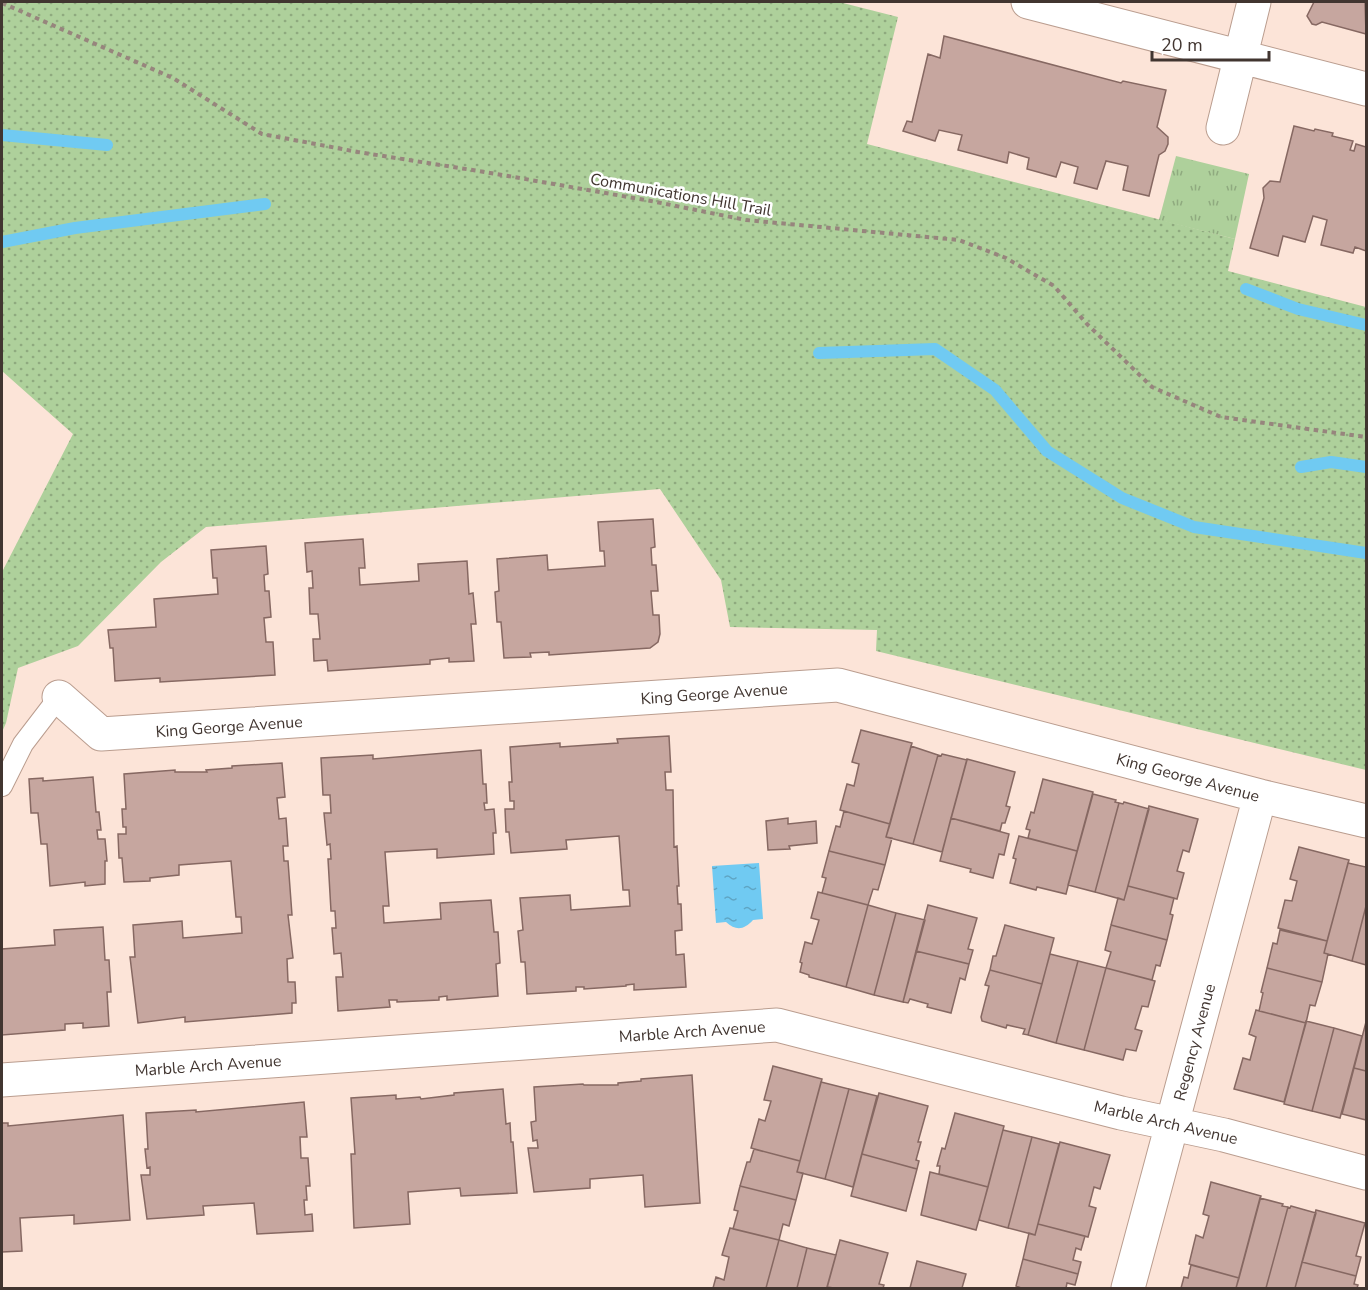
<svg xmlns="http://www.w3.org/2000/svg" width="1368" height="1290" viewBox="0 0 1368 1290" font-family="'Nunito Sans',sans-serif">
  <defs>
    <pattern id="grass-dots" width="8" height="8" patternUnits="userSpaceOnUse" patternTransform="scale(1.5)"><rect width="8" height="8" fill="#aed09b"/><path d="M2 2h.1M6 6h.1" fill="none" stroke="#8faa7f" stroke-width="1.8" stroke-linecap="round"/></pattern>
    <pattern id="park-tufts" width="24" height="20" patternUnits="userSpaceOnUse" patternTransform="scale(1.5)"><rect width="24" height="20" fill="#aed09b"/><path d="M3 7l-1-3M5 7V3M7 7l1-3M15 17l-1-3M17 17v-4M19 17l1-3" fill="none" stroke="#8faa7f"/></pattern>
    <pattern id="water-ripples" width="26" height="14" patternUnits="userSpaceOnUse" patternTransform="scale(1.5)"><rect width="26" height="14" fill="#70caf2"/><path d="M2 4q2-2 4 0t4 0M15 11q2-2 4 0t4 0" fill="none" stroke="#5ea5c4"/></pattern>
  </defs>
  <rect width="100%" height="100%" fill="#fce4d8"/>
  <path fill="url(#grass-dots)" d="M 2,2 L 839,2 L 898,17 L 867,144 L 1235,239 L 1228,271 L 1366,307 L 1366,770 L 876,651 L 877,630 L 730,627 L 721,580 L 660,489 L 206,527 L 161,562 L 78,646 L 18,668 L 6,723 L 2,732 L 2,572 L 73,434 L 2,371 Z"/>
  <path fill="url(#park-tufts)" d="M 1176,156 L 1249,174 L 1235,239 L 1159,220 Z"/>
  <path fill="url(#water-ripples)" d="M 759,863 L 763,919 L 753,920 C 744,930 736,931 726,922 L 716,923 L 712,866 Z"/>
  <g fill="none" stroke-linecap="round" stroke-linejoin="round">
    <path stroke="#70caf2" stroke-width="12" d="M 2,135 L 107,145
      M 2,242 L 75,228 L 265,204
      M 1246,289 L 1298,309 L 1366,325
      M 819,353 L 935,349 L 995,390 L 1047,451 L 1122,498 L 1194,527 L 1366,553
      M 1301,467 L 1331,462 L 1366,467"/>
  </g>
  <path fill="#c6a69f" stroke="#866862" stroke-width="1.5" d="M 1314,2 L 1365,2 L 1366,34 L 1322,22 L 1316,25 L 1312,24 L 1307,16 Z
    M 944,36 L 1121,83 L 1123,81 L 1166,90 L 1157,127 L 1168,137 L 1168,144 L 1165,151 L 1159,155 L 1149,196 L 1123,190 L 1128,166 L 1106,161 L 1097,189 L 1074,183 L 1078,167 L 1061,162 L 1056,177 L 1027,169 L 1029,158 L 1009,152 L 1007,163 L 958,150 L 962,135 L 939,130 L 935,141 L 903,131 L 907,121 L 912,122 L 928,54 L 940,58 Z
    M 1294,126 L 1314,131 L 1315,129 L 1333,133 L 1332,136 L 1353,141 L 1350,150 L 1354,151 L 1356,144 L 1366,147 L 1366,251 L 1355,247 L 1353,253 L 1321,245 L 1327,220 L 1313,216 L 1305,242 L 1283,236 L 1278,256 L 1250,248 L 1264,198 L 1263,188 L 1270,181 L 1280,182 Z
    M 653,519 L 655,547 L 651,548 L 652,565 L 656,565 L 658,591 L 651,591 L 653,615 L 659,615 L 660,634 L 658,642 L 650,648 L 549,655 L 549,652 L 530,653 L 531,657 L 504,658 L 501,622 L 497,622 L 495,592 L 499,591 L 497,559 L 547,555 L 548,570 L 605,566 L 604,551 L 600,551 L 598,522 Z
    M 363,539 L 365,568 L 359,568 L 360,585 L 419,581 L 418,564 L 467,561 L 469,594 L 473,593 L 476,624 L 471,624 L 474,661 L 449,662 L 449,658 L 430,660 L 430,664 L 328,671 L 327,660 L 314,661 L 313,639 L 320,639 L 318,614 L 310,614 L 309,588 L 313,588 L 312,571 L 307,572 L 305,543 Z
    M 266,546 L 268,574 L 264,575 L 265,591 L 269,591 L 271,617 L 264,618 L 266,642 L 273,642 L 275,675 L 160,682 L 160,678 L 115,681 L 113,648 L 110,648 L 108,630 L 156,627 L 154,599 L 218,594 L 217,578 L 213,578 L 211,550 Z
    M 861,730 L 912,743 L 890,824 L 840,810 L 847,784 L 854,786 L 859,764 L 852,762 Z
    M 669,736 L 671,772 L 665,772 L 666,790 L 673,790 L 674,847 L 677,846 L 679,886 L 677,886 L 678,904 L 681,904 L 682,930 L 675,931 L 676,955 L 684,954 L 686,987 L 634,990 L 634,984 L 626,985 L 626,986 L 584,989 L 584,987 L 576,987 L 576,991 L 527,994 L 525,962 L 521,962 L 518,931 L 523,930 L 520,898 L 570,895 L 571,910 L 630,906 L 629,890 L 623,890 L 619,836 L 566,840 L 567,849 L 511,853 L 509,832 L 506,832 L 505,809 L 514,809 L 514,801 L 510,801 L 509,782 L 512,782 L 510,747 L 560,743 L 560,747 L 618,743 L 617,739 Z
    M 911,746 L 938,755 L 913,844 L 886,837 Z
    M 481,750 L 483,784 L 486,784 L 487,803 L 484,803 L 485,810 L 494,809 L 496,833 L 493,833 L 494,854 L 437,858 L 437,849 L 385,852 L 389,906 L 383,906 L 384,923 L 441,919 L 440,903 L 491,900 L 494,932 L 498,932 L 500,963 L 496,964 L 498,996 L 447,1000 L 447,996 L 439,997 L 439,1000 L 397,1002 L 397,1000 L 389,1000 L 390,1007 L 338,1011 L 336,977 L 343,977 L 341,953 L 334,954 L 332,928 L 336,928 L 335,911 L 331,911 L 328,859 L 331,859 L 330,844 L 327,845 L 324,813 L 331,813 L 330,795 L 323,795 L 321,758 L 373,755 L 373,759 Z
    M 942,754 L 967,760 L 942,852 L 913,844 L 938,755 L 941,756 Z
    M 967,759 L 1015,772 L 1006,806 L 1010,807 L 1005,823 L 1002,823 L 1000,831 L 951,818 Z
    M 282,763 L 285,797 L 277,798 L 279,819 L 286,818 L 288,846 L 283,846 L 284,861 L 288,861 L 292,915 L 288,915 L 293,958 L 287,959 L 288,982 L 295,982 L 296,1003 L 292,1003 L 292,1013 L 185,1022 L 185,1017 L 138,1023 L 130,957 L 135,957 L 133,925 L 182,921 L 183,938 L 242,933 L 241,917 L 236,917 L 231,861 L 179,865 L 179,875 L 150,878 L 150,881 L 124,882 L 122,858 L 119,858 L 118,834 L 126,834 L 126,827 L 123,827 L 122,809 L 126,809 L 124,774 L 175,770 L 175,772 L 207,772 L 206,770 L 232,768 L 232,766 Z
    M 93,777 L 96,812 L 99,812 L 101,830 L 97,830 L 98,839 L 105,839 L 107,861 L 105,861 L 105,884 L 85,886 L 85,882 L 50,886 L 47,844 L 41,844 L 38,813 L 31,813 L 29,779 L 43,778 L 43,781 Z
    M 1043,779 L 1093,792 L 1077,851 L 1028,838 L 1030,830 L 1026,829 L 1031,812 L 1034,813 Z
    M 1093,794 L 1116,800 L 1115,802 L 1119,803 L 1095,892 L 1068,885 Z
    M 1124,802 L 1149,809 L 1124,900 L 1095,892 L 1119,803 L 1123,804 Z
    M 1149,806 L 1198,819 L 1189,852 L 1183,850 L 1177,871 L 1184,873 L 1177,899 L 1128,886 Z
    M 844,811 L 890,824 L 886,837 L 892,838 L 885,865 L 829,851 L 836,826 L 840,827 Z
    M 788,818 L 788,824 L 816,821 L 817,843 L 789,846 L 790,849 L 768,850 L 766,821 Z
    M 951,818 L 1009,834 L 1004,855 L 999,854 L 993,878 L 970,872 L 971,869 L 940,861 Z
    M 1019,836 L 1077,851 L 1066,894 L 1037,887 L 1036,890 L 1010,883 L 1016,859 L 1013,858 Z
    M 1299,847 L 1349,860 L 1327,941 L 1278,928 L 1285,900 L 1292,901 L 1297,881 L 1290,879 Z
    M 829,851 L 885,865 L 878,890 L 873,889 L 868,905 L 822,893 L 826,878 L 822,877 Z
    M 1348,863 L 1366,867 L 1366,906 L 1352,961 L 1324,953 Z
    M 1128,886 L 1174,898 L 1170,914 L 1173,915 L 1167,940 L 1111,925 L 1118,898 L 1124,900 Z
    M 818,892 L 868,905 L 846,987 L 809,977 L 809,975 L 800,972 L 802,963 L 800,962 L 805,942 L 812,944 L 819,920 L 811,918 Z
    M 868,905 L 896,913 L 874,995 L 846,987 Z
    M 928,905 L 977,918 L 968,949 L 973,950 L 969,964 L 916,951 Z
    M 1366,906 L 1366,965 L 1352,961 Z
    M 896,913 L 925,920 L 903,1002 L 874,995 Z
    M 1005,925 L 1054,938 L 1042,984 L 990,970 L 993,956 L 996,956 Z
    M 1111,925 L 1167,940 L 1160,966 L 1156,965 L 1152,980 L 1106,968 L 1111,952 L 1105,950 Z
    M 103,927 L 105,960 L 109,960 L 111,992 L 107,992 L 109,1026 L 83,1028 L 83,1023 L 65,1024 L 65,1030 L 2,1035 L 2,949 L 55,945 L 54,930 Z
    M 1280,930 L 1327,941 L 1324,953 L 1328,954 L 1322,982 L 1267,968 L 1273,943 L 1277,944 Z
    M 916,951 L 969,964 L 965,980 L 960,978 L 951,1013 L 927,1007 L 928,1004 L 910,999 L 908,1003 L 903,1002 Z
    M 1050,954 L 1078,961 L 1056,1043 L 1028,1035 Z
    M 1078,961 L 1106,968 L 1084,1050 L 1056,1043 Z
    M 1106,968 L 1155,981 L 1148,1007 L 1142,1006 L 1135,1029 L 1142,1031 L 1136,1051 L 1126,1049 L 1123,1060 L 1084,1050 Z
    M 1267,968 L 1322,982 L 1315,1006 L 1310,1005 L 1306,1023 L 1259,1011 L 1263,993 L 1261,992 Z
    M 990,970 L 1042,984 L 1028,1035 L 1023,1034 L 1025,1029 L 1007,1025 L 1006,1028 L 982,1021 L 981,1017 L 989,986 L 985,985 Z
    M 1256,1010 L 1306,1023 L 1284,1102 L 1234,1089 L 1243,1058 L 1250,1060 L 1256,1037 L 1249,1034 Z
    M 1306,1021 L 1334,1028 L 1312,1111 L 1284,1104 Z
    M 1366,1022 L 1366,1071 L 1354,1068 Z
    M 1334,1028 L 1362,1036 L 1340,1118 L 1312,1111 Z
    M 773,1066 L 822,1079 L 800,1161 L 751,1148 L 759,1119 L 765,1121 L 771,1101 L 764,1100 Z
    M 1354,1068 L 1366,1071 L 1366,1120 L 1342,1114 Z
    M 692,1075 L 700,1203 L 645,1207 L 643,1175 L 590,1179 L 590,1188 L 534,1192 L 528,1148 L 538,1148 L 537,1140 L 533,1141 L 531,1122 L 536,1121 L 534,1087 L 583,1084 L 584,1085 L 618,1085 L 618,1083 L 641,1081 L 641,1079 Z
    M 821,1082 L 849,1089 L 825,1179 L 797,1172 Z
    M 503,1089 L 506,1124 L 510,1123 L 511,1142 L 513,1142 L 517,1193 L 461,1196 L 460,1188 L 408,1192 L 410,1224 L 354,1228 L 351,1154 L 355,1154 L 351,1098 L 396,1095 L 396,1099 L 420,1097 L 421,1099 L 454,1095 L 454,1093 Z
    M 849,1089 L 877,1096 L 853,1187 L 825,1179 Z
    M 879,1093 L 928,1106 L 918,1142 L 921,1142 L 916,1160 L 919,1161 L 917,1169 L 862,1154 Z
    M 304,1102 L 307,1137 L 300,1137 L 301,1158 L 308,1158 L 310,1186 L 306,1186 L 307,1200 L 304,1200 L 305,1215 L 312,1214 L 313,1231 L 257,1234 L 254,1203 L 203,1206 L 204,1215 L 147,1219 L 141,1175 L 150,1175 L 150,1167 L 147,1168 L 145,1149 L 148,1149 L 146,1113 L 196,1110 L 196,1112 Z
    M 955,1113 L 1004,1126 L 988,1187 L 939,1174 L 940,1166 L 937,1166 L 942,1148 L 945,1149 Z
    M 123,1115 L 130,1220 L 74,1224 L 74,1215 L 20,1218 L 22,1251 L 2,1252 L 2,1123 L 8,1123 L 8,1126 Z
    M 1003,1130 L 1032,1137 L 1008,1228 L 979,1220 Z
    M 1032,1137 L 1059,1144 L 1035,1235 L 1008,1228 Z
    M 1060,1142 L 1110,1155 L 1100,1189 L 1094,1187 L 1089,1206 L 1096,1208 L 1088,1237 L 1038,1224 Z
    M 754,1149 L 800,1161 L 797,1172 L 803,1173 L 796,1200 L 740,1186 L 747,1162 L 750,1162 Z
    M 862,1154 L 917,1169 L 906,1211 L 851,1196 Z
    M 930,1172 L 988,1187 L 976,1230 L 921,1215 Z
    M 1211,1182 L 1261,1196 L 1239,1278 L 1189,1264 L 1196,1235 L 1203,1238 L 1209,1216 L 1203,1214 Z
    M 740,1186 L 796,1200 L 789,1226 L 783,1224 L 779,1240 L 733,1229 L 738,1211 L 734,1210 Z
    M 1260,1198 L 1283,1204 L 1282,1206 L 1288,1207 L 1266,1288 L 1236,1288 Z
    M 1291,1206 L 1316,1213 L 1295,1288 L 1266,1288 L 1288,1207 L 1290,1208 Z
    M 1316,1210 L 1365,1223 L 1356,1256 L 1361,1257 L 1356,1276 L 1302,1262 Z
    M 1038,1224 L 1085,1236 L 1081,1250 L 1076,1248 L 1073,1260 L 1081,1262 L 1078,1274 L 1023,1259 L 1029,1233 L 1035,1235 Z
    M 730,1228 L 779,1240 L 766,1288 L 713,1288 L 716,1277 L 724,1280 L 729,1257 L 722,1255 Z
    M 779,1240 L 807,1248 L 797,1288 L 766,1288 Z
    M 840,1240 L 888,1253 L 879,1284 L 884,1285 L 883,1288 L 834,1288 L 827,1287 Z
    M 807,1248 L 836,1255 L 827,1288 L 797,1288 Z
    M 1023,1259 L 1078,1274 L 1075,1285 L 1067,1283 L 1066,1288 L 1021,1288 L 1016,1286 Z
    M 917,1261 L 966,1274 L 962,1288 L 910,1288 Z
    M 1302,1262 L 1356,1276 L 1354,1284 L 1358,1285 L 1357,1288 L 1295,1288 Z
    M 1191,1265 L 1239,1278 L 1236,1288 L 1181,1288 L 1184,1277 L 1188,1278 Z"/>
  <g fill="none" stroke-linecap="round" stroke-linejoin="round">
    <defs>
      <path id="service" d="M 2,786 L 23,744 L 59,697"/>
      <path id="minor" d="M 1028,2 L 1366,89
        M 1223,128 L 1254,2
        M 59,697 L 101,734 L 838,685 L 1260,796 L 1366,821
        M 2,1080 L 777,1025 L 1121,1113 L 1224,1135 L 1366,1173
        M 1128,1288 L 1260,796"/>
    </defs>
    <use href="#service" stroke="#ba9d8f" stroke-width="22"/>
    <use href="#minor" stroke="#ba9d8f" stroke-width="35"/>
    <path stroke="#97857d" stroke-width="4" stroke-dasharray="4.5 4.5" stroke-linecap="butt" d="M 2,3 L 173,78 L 262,134 L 358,152 L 485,172 L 651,201 L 746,220 L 959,240 L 1006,258 L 1054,286 L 1087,324 L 1152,387 L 1221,417 L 1366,437"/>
    <use href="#service" stroke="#fff" stroke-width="20"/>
    <use href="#minor" stroke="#fff" stroke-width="33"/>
  </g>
  <g text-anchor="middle" stroke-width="5" stroke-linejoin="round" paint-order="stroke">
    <g font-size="16" fill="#413530" stroke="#fff">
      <text transform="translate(681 194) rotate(10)" y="6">Communications Hill Trail</text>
      <text transform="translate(714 693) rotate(-4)" y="6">King George Avenue</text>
      <text transform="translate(229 726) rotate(-4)" y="6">King George Avenue</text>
      <text transform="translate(1188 777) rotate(15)" y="6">King George Avenue</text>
      <text transform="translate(692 1031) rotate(-4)" y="6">Marble Arch Avenue</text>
      <text transform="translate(1194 1042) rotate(-75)" y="6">Regency Avenue</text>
      <text transform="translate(208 1065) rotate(-4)" y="6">Marble Arch Avenue</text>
      <text transform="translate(1166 1122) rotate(13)" y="6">Marble Arch Avenue</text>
    </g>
  </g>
  <rect width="1368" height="1290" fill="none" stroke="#413530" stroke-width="6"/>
  <path d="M1152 51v9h117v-9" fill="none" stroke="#413530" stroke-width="3"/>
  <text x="1161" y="51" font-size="18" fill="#413530" stroke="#ffffff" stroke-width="4.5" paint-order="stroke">20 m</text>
</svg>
